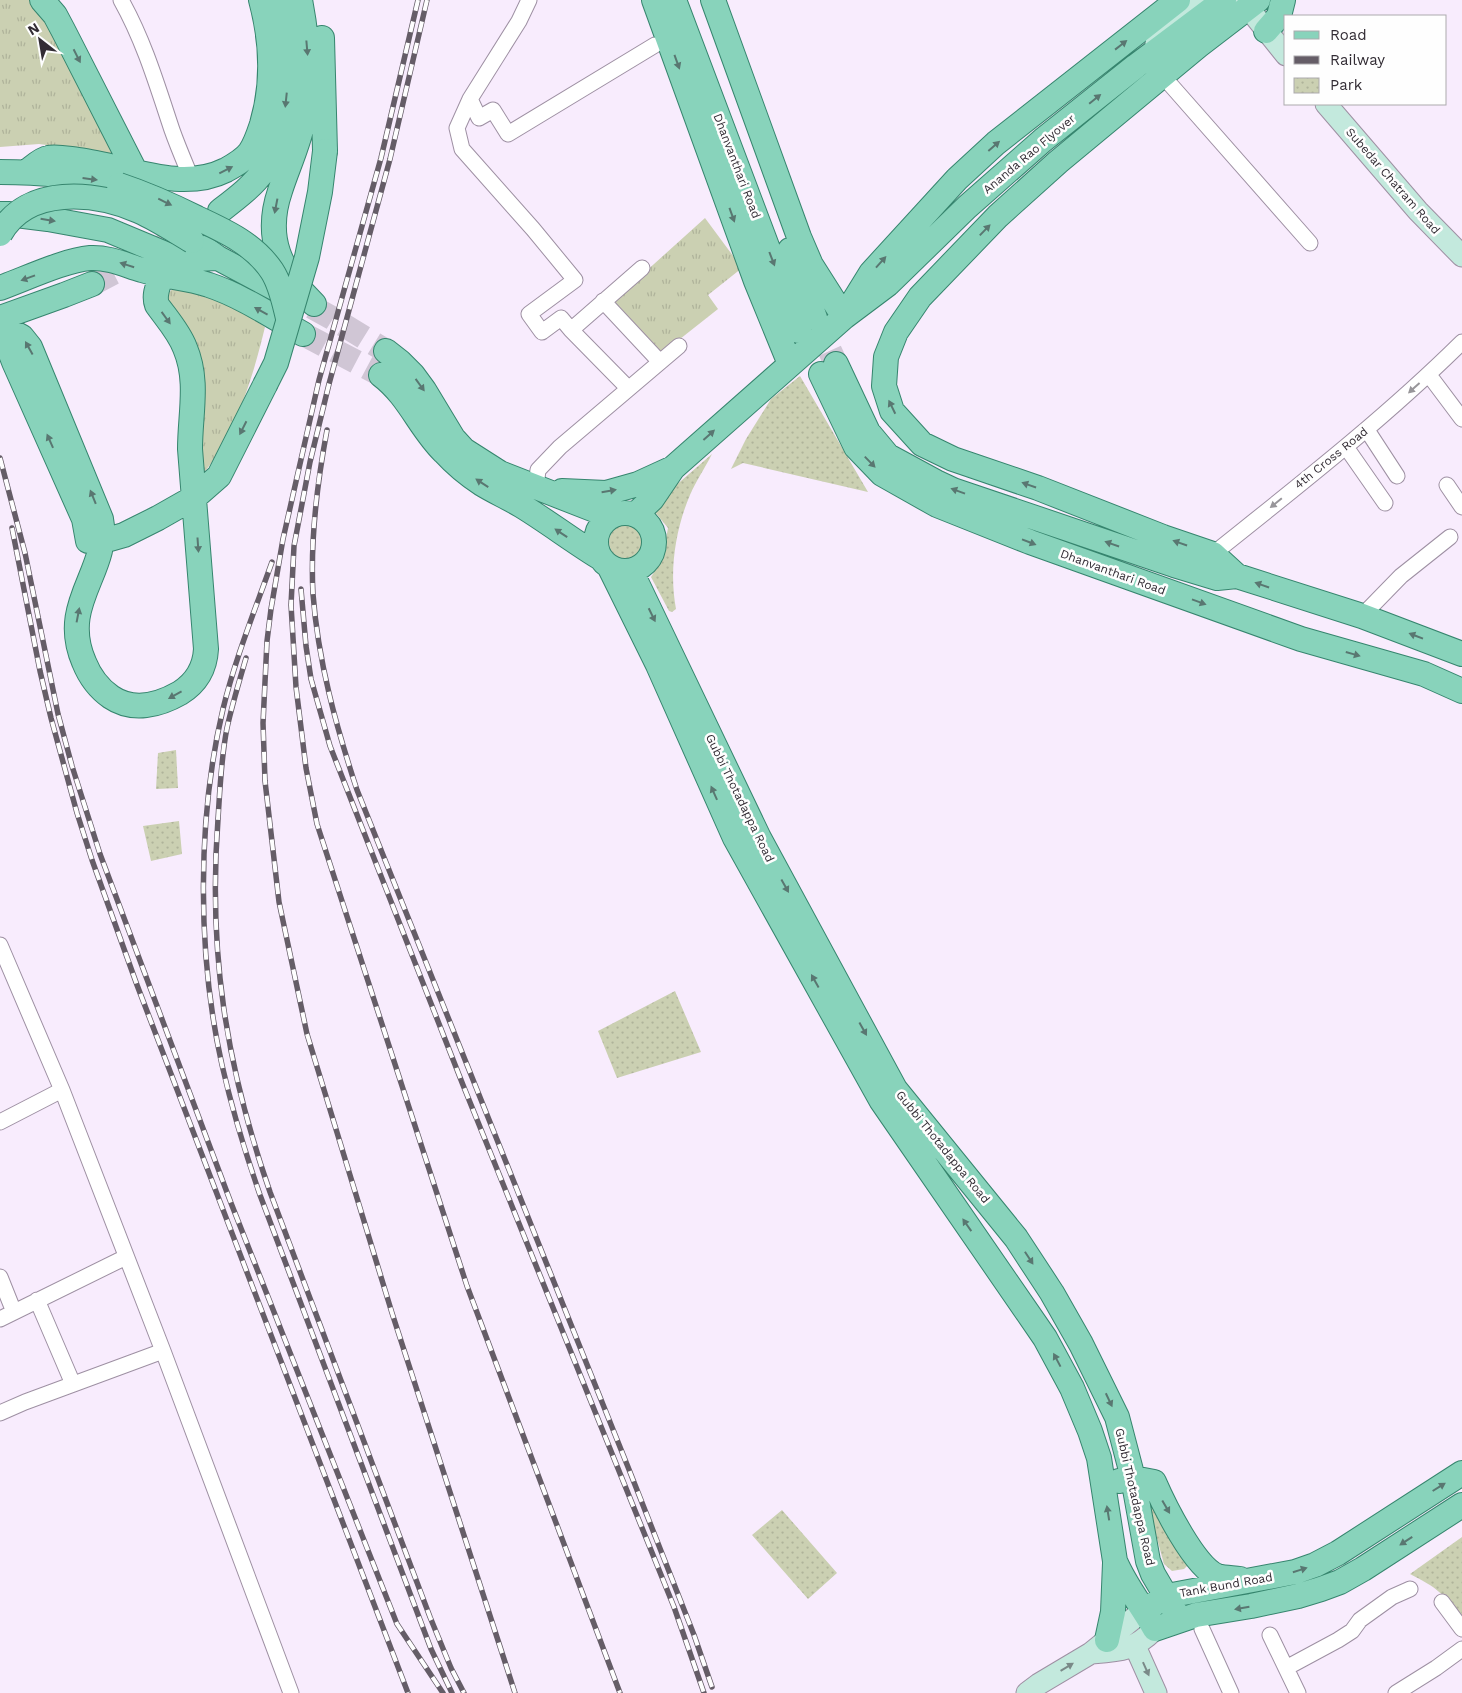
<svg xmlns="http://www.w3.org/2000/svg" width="1462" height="1693" viewBox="0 0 1462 1693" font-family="'Work Sans',sans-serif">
  <defs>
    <pattern id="grass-tufts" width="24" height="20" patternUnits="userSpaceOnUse" patternTransform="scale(1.25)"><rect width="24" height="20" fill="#cbd0b2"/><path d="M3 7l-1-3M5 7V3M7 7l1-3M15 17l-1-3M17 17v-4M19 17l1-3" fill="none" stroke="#afb39a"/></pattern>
    <pattern id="park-dots" width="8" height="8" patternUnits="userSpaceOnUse" patternTransform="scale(1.25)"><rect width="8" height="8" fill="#cbd0b2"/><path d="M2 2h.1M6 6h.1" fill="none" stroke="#afb39a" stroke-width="1.8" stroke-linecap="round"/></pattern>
  </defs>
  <rect width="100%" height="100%" fill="#f8ecfd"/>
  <path fill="url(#grass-tufts)" d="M 0,0 L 32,0 L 39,5 L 115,154 L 39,144 L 0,147 Z
    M 705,218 L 742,268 L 708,295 L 718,309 L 661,354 L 613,301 Z
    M 173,288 C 207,293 237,307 265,327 C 253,377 235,436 202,475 L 171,308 L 166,296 Z"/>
  <path fill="url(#park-dots)" d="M 800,376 L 868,492 L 743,463 L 731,469 L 746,439 L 771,399 Z
    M 712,454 C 705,468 696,481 690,495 C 675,530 669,572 676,609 L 672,612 L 669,611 L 651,577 L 662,560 L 668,528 L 651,507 Z
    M609 542a18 18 0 1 1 36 0a18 18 0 1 1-36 0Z
    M 176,750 L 178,788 L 156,789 L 158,753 Z
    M 179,821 L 182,854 L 151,861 L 143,826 Z
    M 675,991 L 701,1052 L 617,1078 L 598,1031 Z
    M 1150,1494 L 1189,1564 L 1184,1569 L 1172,1571 L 1164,1564 L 1150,1513 Z
    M 782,1510 L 837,1573 L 808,1599 L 752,1535 Z
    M 1462,1537 L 1462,1619 C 1446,1595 1436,1587 1410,1574 Z"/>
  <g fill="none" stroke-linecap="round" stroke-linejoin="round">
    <path stroke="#d0c6d5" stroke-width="24" stroke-dasharray="24 12" stroke-linecap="butt" d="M 92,284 L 148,255 L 197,225
      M 312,307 L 332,318 L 386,351
      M 815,318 L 836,364
      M 303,334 L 381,375"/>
    <defs>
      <path id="street" d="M 121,0 C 144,41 157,85 172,130 C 178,147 185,163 192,180
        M 529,0 L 519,21 L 470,99 L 457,128 L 462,149 L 533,229 L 575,280 L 529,314 L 542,332 L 561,318 L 571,330 L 628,388
        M 1162,75 L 1310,243
        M 470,99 L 479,118 L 493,110 L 508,134 L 655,45
        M 603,301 L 660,362
        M 571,330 L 642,268
        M 1429,375 L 1462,419
        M 1367,430 L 1397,476
        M 1346,447 L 1385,503
        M 1447,485 L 1462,507
        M 536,487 L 538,470 L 560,447 L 679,346
        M 1210,560 L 1213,554 C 1298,486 1384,419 1462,342
        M 1362,616 L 1401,576 L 1450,537
        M 0,945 L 62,1090 L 163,1351 L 291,1693
        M 0,1122 L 62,1090
        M 0,1277 L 14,1312
        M 37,1300 L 73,1384
        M 0,1319 L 126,1257
        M 0,1413 L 25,1402 L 163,1351
        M 1442,1602 L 1462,1629
        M 1202,1629 L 1231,1693
        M 1270,1635 L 1298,1693
        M 1286,1668 L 1338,1640 L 1352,1631 L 1360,1620 L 1392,1597 L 1410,1589
        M 1396,1693 L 1436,1668 L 1462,1649"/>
      <path id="secondary" d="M 1242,0 L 1286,55
        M 1156,43 L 1194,0
        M 1326,104 L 1418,211 L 1462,256
        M 1135,1646 L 1156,1693
        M 1091,1653 C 1120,1651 1133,1651 1155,1629
        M 1027,1693 L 1039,1684 L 1091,1653 L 1144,1610"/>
      <path id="primary" d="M 42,0 L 55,15 L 63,30 L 135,171
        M 300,0 C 308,41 311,84 302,126 C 297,148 287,169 280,191 C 264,238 280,271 314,304
        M 654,0 L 756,281 L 790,364
        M 674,0 L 799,331
        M 713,0 L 799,237 L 811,265 L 844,317
        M 1266,31 L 1279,16 L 1283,0
        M 322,38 L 325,151
        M 0,172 C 40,172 80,176 119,185
        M 26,172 C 32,168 41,159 48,158 C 57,156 69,159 78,160 C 127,166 180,193 226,170 C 235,165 244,160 250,152 C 256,143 259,133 262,124 C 274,83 272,41 261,0
        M 220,211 C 237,198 253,186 265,169 C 293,129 294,46 282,0
        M 0,214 L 8,214 L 48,219 L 108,230 L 168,255 L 183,258 L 196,259 L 218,258
        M 204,248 L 218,258 L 293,298
        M 790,250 L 815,318
        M 0,288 C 25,279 65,260 90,258 C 109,257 125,265 142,270 C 163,277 187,277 209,285 C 242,296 273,317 303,334
        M 850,307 L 871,273 L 957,179 L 996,143 L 1178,0
        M 0,318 L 64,295 L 92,284
        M 0,325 L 22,337 L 30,347 L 101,519 C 111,571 58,602 84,662 C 90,677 98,688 111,697 C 133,712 159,705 180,693 C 196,683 205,668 206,649 L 190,449 C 190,414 199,381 185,348 C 179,332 167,319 157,305 C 153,294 159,285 162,274
        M 0,325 L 14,362 L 84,519 L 88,541
        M 386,351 L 400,362 L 413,375 L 424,390 L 453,438 L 464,450 L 500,473 L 610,516
        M 836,364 L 868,432 L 888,456 L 936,482 L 953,490 L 1174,565 L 1217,578 L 1237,576 L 1362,616 L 1462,654
        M 821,374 L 856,447 L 882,474 L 937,505 L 1030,542 L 1301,639 L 1424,674 L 1462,691
        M 381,375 C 409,396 420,429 444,452 C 455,464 468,475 482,484 C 495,492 509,498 522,506 C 548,522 573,541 599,557
        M 562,491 L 606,493 L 638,484 L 673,468
        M596 542a29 29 0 1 1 58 0a29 29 0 1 1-58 0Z
        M 636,514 L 652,499 L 673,468 L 844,317 L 888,284 L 967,207 L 1043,140 L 1136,66 L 1224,0
        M 103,541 L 124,535 L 158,518 L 195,497 L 219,476 L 265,385
        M 610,568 L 658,665 L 735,838 L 881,1100 L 1045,1338 L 1072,1388 L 1090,1431 L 1099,1458 L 1115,1561 C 1125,1585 1142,1606 1155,1629 L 1196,1615 L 1251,1606 L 1298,1596 L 1321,1589 L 1340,1582 L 1363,1569 L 1462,1505
        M 631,571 L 759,838 L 895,1089 L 1016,1238 L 1052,1293 L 1081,1344 L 1117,1417 L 1133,1478 L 1148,1561 L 1153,1574 L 1180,1620
        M 1237,576 L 1213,554 L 1163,537 L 1038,488 L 953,459 L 922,444 L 892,411 L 884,386 L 886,357 L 896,332 L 920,297 L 998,216 L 1058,162 L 1198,46 L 1258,0
        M 1119,1481 L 1133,1478 L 1154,1482 C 1164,1505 1194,1566 1217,1576 C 1224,1578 1233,1578 1240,1579
        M 1154,1604 L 1167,1596 L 1295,1572 L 1315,1565 L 1338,1553 L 1462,1473
        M 1107,1640 L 1113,1612 L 1115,1563"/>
    </defs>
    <use href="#street" stroke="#9e90a3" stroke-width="17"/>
    <use href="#secondary" stroke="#9e90a3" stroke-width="23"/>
    <use href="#primary" stroke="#36856e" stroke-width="26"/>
    <use href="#street" stroke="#fff" stroke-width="15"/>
    <use href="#secondary" stroke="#c3e9dd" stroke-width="21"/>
    <use href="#primary" stroke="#88d3bb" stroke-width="24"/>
    <defs>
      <path id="rail" d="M 418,0 L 381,158 L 319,380 L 283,539 L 271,609 L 267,641 L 263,723 L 265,781 L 279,902 L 307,1034 L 392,1313 L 515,1693
        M 427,0 L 390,159 L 329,384 L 310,462 L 294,546 L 291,605 L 296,687 L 306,768 L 317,824 L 467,1286 L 620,1693
        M 327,430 C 317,484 310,539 313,594 C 318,661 336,726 357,790 L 628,1467 L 694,1635 L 712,1687
        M 0,458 L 25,553 L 58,714 L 72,766 L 100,854 L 231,1203 L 397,1624 L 443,1693
        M 12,528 L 40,671 L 51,718 L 77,813 L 92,860 L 137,985 L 408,1693
        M 272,562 C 255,610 235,659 223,709 C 197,819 197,954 222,1065 C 232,1109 245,1152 260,1195 L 431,1649 L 452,1693
        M 301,589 L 306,646 L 311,679 L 330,746 L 463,1085 L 674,1607 L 704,1693
        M 246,658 C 239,682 232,705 227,728 C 221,758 220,789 218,819 C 208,952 226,1066 270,1192 L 430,1617 L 451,1668 L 464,1693"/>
    </defs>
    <use href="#rail" stroke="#655d67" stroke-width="5.5"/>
    <use href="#rail" stroke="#fefefe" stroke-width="4" stroke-dasharray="11" stroke-linecap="butt"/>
    <defs>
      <path id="primary-bridge" d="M 119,185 C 146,194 171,205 197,218 C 225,231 254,244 272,271 C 281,285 284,302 288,318
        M 0,234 C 27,185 95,192 139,211 C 157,219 175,231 192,241
        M 265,385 L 276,363 L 307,257 L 320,192 L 325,151"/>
    </defs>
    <use href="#primary-bridge" stroke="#36856e" stroke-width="26" stroke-linecap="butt"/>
    <use href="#primary-bridge" stroke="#88d3bb" stroke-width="24"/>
  </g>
  <defs><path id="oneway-solid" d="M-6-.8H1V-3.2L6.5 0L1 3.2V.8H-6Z" transform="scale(1.25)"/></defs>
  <g fill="#597771">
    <use href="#oneway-solid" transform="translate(1121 45) rotate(-38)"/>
    <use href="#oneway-solid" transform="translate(307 48) rotate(85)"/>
    <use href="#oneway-solid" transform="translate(77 56) rotate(63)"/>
    <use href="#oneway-solid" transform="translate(677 62) rotate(70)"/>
    <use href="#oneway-solid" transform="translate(1095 99) rotate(-39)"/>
    <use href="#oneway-solid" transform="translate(286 100) rotate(96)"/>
    <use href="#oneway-solid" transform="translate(994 146) rotate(-41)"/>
    <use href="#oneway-solid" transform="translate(226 170) rotate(-27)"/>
    <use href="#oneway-solid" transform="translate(90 179) rotate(7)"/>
    <use href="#oneway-solid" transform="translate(165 202) rotate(26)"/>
    <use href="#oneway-solid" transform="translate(276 206) rotate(101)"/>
    <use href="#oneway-solid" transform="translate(732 215) rotate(70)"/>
    <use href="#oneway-solid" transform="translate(48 220) rotate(9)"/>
    <use href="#oneway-solid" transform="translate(985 230) rotate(-46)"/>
    <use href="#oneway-solid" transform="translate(772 259) rotate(69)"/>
    <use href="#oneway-solid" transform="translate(881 262) rotate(-48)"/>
    <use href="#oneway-solid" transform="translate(127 265) rotate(-162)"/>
    <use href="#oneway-solid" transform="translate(28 278) rotate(160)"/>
    <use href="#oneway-solid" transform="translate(261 311) rotate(-151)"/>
    <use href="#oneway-solid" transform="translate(166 318) rotate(54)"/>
    <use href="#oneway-solid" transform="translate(29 348) rotate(-119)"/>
    <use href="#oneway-solid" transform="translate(420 385) rotate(54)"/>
    <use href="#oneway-solid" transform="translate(892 407) rotate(-116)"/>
    <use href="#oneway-solid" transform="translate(243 428) rotate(117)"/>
    <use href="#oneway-solid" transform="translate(709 435) rotate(-42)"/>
    <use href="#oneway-solid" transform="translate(50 441) rotate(-114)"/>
    <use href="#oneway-solid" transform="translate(870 462) rotate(46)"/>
    <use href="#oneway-solid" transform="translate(482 483) rotate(-147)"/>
    <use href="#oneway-solid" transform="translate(1029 485) rotate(-161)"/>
    <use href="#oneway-solid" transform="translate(609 491) rotate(-10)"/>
    <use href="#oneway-solid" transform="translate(958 491) rotate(-160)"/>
    <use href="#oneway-solid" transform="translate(93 497) rotate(-112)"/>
    <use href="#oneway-solid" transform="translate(561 533) rotate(-146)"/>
    <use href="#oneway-solid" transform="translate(1029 542) rotate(21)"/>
    <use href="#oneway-solid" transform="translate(1180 543) rotate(-161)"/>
    <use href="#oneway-solid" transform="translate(1112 544) rotate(-161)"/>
    <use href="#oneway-solid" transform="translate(198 545) rotate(86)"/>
    <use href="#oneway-solid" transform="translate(1262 585) rotate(-161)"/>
    <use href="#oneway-solid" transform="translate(1199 602) rotate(20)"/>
    <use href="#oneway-solid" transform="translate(78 615) rotate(-79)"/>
    <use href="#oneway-solid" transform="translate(652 615) rotate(64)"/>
    <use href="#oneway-solid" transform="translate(1416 636) rotate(-159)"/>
    <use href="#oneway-solid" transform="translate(1353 654) rotate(16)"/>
    <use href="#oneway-solid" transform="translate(175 695) rotate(151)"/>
    <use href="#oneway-solid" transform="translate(714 793) rotate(-114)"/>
    <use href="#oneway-solid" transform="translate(785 886) rotate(61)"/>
    <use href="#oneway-solid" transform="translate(815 981) rotate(-119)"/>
    <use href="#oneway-solid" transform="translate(863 1029) rotate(61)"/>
    <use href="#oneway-solid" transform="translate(967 1225) rotate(-125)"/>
    <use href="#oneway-solid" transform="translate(1029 1258) rotate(57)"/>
    <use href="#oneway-solid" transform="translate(1057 1360) rotate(-118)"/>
    <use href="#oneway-solid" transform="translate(1109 1400) rotate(65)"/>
    <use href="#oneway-solid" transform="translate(1439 1487) rotate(-32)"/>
    <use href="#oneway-solid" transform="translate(1166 1507) rotate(60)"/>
    <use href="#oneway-solid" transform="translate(1108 1513) rotate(-99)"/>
    <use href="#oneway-solid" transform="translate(1406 1541) rotate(147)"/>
    <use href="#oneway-solid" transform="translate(1300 1570) rotate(-18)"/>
    <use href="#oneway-solid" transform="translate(1242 1608) rotate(170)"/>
  </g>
  <g fill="#98969a">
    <use href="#oneway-solid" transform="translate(1414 388) rotate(138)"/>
    <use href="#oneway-solid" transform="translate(1276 503) rotate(141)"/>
  </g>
  <g fill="#7a8a88">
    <use href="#oneway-solid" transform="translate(1067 1667) rotate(-31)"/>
    <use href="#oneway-solid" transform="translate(1146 1669) rotate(66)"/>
  </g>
  <g text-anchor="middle" stroke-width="5" stroke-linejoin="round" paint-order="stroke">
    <g font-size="12" fill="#322c34" stroke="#fefefe">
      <text transform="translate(1029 154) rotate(-40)" y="4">Ananda Rao Flyover</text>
      <text transform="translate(737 166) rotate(69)" y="4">Dhanvanthari Road</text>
      <text transform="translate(1393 181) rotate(49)" y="4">Subedar Chatram Road</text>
      <text transform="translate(1331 458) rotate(-39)" y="4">4th Cross Road</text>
      <text transform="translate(1113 572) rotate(20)" y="4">Dhanvanthari Road</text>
      <text transform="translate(740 798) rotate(64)" y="4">Gubbi Thotadappa Road</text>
      <text transform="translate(943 1147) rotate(51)" y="4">Gubbi Thotadappa Road</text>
      <text transform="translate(1135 1497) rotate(77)" y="4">Gubbi Thotadappa Road</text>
      <text transform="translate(1226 1585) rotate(-10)" y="4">Tank Bund Road</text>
    </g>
  </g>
  <rect x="1284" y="15" width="162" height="90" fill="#fefefe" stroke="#acaaad"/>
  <rect x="1294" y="31" width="25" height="8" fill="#88d3bb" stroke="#acaaad"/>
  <text x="1330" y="40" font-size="15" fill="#322c34">Road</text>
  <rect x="1294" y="56" width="25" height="8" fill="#655d67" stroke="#acaaad"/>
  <text x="1330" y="65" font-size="15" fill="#322c34">Railway</text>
  <rect x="1294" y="78" width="25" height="15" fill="url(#park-dots)" stroke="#acaaad"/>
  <text x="1330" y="90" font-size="15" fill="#322c34">Park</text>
  <g transform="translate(40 40) rotate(329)" stroke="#fefefe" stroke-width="4" paint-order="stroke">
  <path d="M0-4L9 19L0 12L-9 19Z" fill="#322c34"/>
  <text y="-8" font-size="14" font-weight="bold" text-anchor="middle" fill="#322c34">N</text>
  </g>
</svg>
